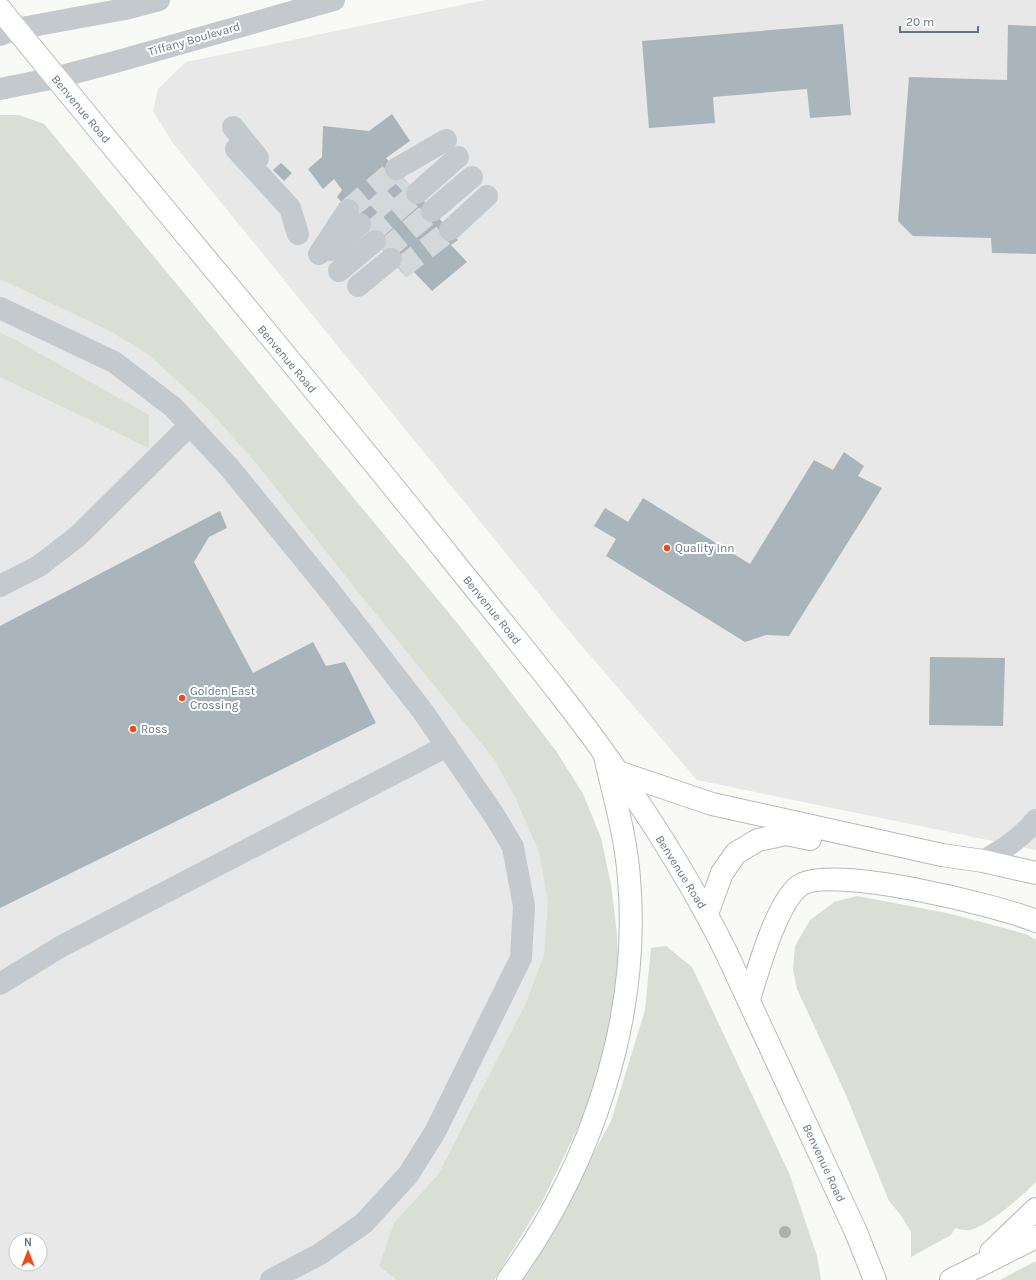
<svg xmlns="http://www.w3.org/2000/svg" width="1036" height="1280" viewBox="0 0 1036 1280" font-family="Karla,sans-serif">
  <rect width="100%" height="100%" fill="#f9f9f6"/>
  <path fill="#e7e8e7" fill-rule="evenodd" d="M 485,0 L 1036,0 L 1036,850 L 697,780 L 569,631 L 172,142 L 153,111 L 158,89 L 186,62 Z
    M 0,115 L 19,115 L 44,124 L 462,629 L 556,751 L 583,794 L 601,838 L 611,885 L 617,935 L 543,1200 L 494,1280 L 0,1280 ZM 16,1240 L 40,1240 L 40,1264 L 16,1264 Z"/>
  <path fill="#d9dfd5" d="M 0,115 L 19,115 L 44,124 L 462,629 L 556,751 L 583,794 L 601,838 L 611,885 L 617,935 L 619,981 L 609,1033 L 584,1115 L 543,1200 L 494,1280 L 397,1280 L 379,1266 L 394,1223 L 438,1175 L 526,1003 L 544,955 L 548,902 L 539,852 L 516,799 L 494,759 L 359,593 L 257,464 L 209,410 L 148,354 L 108,330 L 0,279 Z
    M 0,333 L 14,339 L 149,415 L 149,448 L 0,377 Z
    M 857,896 L 947,913 L 1026,934 L 1036,940 L 1036,1182 C 1021,1197 990,1225 970,1230 C 966,1231 959,1229 955,1228 L 951,1235 L 911,1257 L 911,1232 L 900,1214 L 889,1201 L 846,1095 L 797,989 L 793,970 L 795,946 L 810,920 L 834,902 Z
    M 666,946 L 692,967 L 789,1173 L 817,1256 L 821,1280 L 522,1280 L 532,1267 L 611,1121 L 645,1010 L 651,948 Z
    M 1036,1261 L 1036,1280 L 1000,1280 Z"/>
  <path fill="#aab4bb" d="M 843,24 L 851,115 L 810,118 L 807,89 L 713,97 L 715,123 L 649,128 L 642,41 Z
    M 1008,25 L 1036,26 L 1036,254 L 992,253 L 991,238 L 913,236 L 898,221 L 909,77 L 1007,80 Z
    M 392,114 L 410,141 L 386,158 L 458,240 L 451,245 L 467,262 L 432,291 L 414,272 L 406,277 L 337,197 L 342,190 L 334,179 L 323,189 L 308,169 L 322,157 L 323,126 L 369,131 Z
    M 281,163 L 292,173 L 284,181 L 273,170 Z
    M 844,452 L 864,466 L 858,476 L 882,488 L 789,636 L 766,635 L 745,642 L 606,556 L 616,539 L 594,526 L 605,508 L 628,522 L 643,498 L 750,564 L 814,460 L 833,470 Z
    M 220,511 L 227,528 L 209,537 L 194,562 L 253,673 L 313,642 L 326,666 L 345,662 L 376,723 L 0,908 L 0,626 Z
    M 930,657 L 1005,658 L 1003,726 L 929,725 Z"/>
  <g fill="none" stroke-linecap="round" stroke-linejoin="round">
    <path stroke="#d3d8da" stroke-width="22" stroke-dasharray="22 11" stroke-linecap="butt" d="M 348,210 L 396,169
      M 375,210 L 406,181
      M 369,234 L 417,193
      M 384,251 L 432,211
      M 400,269 L 450,230"/>
    <defs>
      <path id="major" d="M 0,9 C 150,194 305,375 453,561 C 509,631 568,700 619,774 C 659,831 696,891 727,954 L 856,1232 L 875,1280"/>
      <path id="highway" d="M 618,772 L 712,804 L 942,855 L 983,861 L 1036,873
        M 707,914 L 722,873 L 736,853 L 758,840 L 786,834 L 810,839
        M 749,999 C 758,971 776,904 799,886 C 829,863 999,906 1036,921
        M 991,1252 L 1036,1209
        M 508,1280 C 591,1167 641,1018 629,878 C 626,837 614,796 605,756
        M 951,1280 L 1036,1237"/>
    </defs>
    <use href="#major" stroke="#b5bbbf" stroke-width="24"/>
    <use href="#highway" stroke="#b5babe" stroke-width="24"/>
    <path stroke="#c4c9cd" stroke-width="22" d="M 0,35 L 16,29 L 125,9 L 159,0
      M 0,89 L 55,78 L 115,62 L 334,0
      M 233,127 L 258,158
      M 236,149 L 290,208 L 298,234
      M 396,169 L 446,140
      M 417,193 L 458,157
      M 432,211 L 472,177
      M 450,230 L 487,196
      M 331,250 L 360,224
      M 319,254 L 348,210
      M 339,271 L 375,241
      M 358,286 L 391,259
      M 0,308 L 114,362 L 173,407 L 229,467 L 329,590 L 424,713 L 494,815 L 513,847 L 524,906 L 521,958 L 435,1132 L 408,1175 L 364,1223 L 320,1254 L 271,1280
      M 0,586 L 39,566 L 78,536 L 190,425
      M 983,861 C 1004,849 1021,838 1036,820
      M 0,984 L 60,947 L 447,746"/>
    <use href="#major" stroke="#fff" stroke-width="22"/>
    <use href="#highway" stroke="#fff" stroke-width="22"/>
  </g>
  <circle fill="#a8b4a4" cx="785" cy="1232" r="6"/>
  <g fill="#f3491c" stroke="#fff" stroke-width="1.5">
    <circle cx="667" cy="548" r="4"/>
    <circle cx="182" cy="698" r="4"/>
    <circle cx="133" cy="729" r="4"/>
  </g>
  <g text-anchor="middle" stroke-width="4" stroke-linejoin="round" paint-order="stroke">
    <g font-size="12" fill="#617684" stroke="#fff">
      <text transform="translate(194 39) rotate(-16)" y="4">Tiffany Boulevard</text>
      <text transform="translate(81 109) rotate(50)" y="4">Benvenue Road</text>
      <text transform="translate(287 359) rotate(50)" y="4">Benvenue Road</text>
      <text transform="translate(492 610) rotate(51)" y="4">Benvenue Road</text>
      <text transform="translate(681 872) rotate(58)" y="4">Benvenue Road</text>
      <text transform="translate(824 1163) rotate(65)" y="4">Benvenue Road</text>
    </g>
    <g font-size="12" fill="#617684" stroke="#fff" text-anchor="start">
      <text x="675" y="552">Quality Inn</text>
      <text x="190" y="695">Golden East<tspan x="190" dy="14">Crossing</tspan></text>
      <text x="141" y="733">Ross</text>
    </g>
  </g>
  <g transform="translate(28 1252)"><circle r="19" fill="#ffffff" stroke="#c0c8ce"/>
  <path d="M0-3L7 15L0 10L-7 15Z" fill="#f3491c"/>
  <text y="-6" font-size="11" font-weight="bold" text-anchor="middle" fill="#617684">N</text>
  </g>
  <path d="M900 26v6h78v-6" fill="none" stroke="#617684" stroke-width="2"/>
  <text x="906" y="26" font-size="12" fill="#617684" stroke="#ffffff" stroke-width="3" paint-order="stroke">20 m</text>
</svg>
